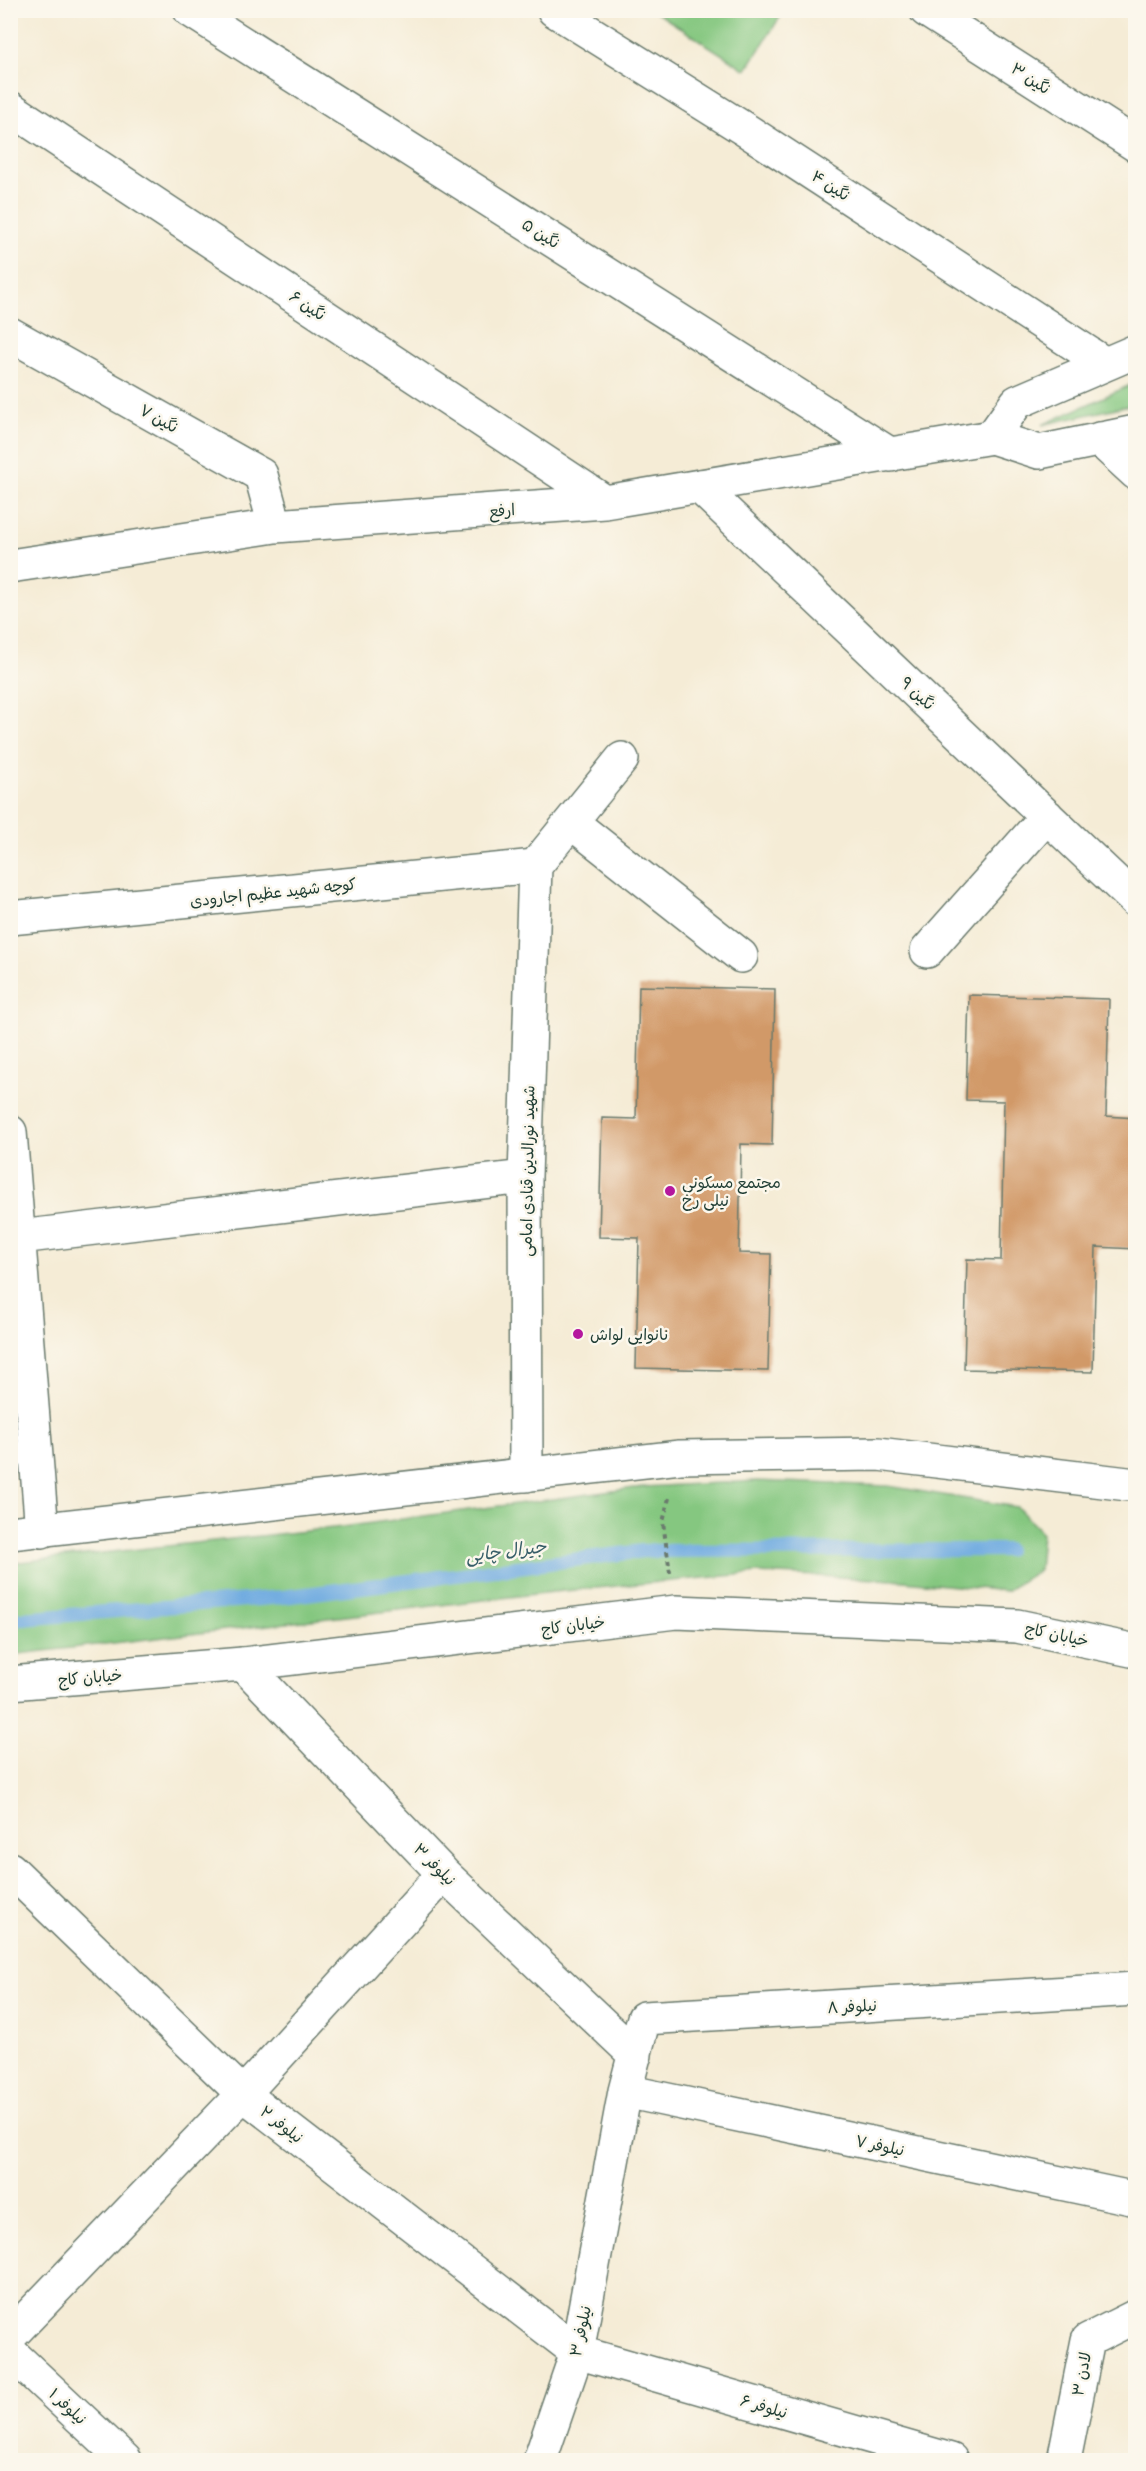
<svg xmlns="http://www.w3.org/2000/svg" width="1146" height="2471" viewBox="0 0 1146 2471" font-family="Delius,'Playpen Sans Arabic',sans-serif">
  <rect width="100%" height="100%" fill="#fbf7ec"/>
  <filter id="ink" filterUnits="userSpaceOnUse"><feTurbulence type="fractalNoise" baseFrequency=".0167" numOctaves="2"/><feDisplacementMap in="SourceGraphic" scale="12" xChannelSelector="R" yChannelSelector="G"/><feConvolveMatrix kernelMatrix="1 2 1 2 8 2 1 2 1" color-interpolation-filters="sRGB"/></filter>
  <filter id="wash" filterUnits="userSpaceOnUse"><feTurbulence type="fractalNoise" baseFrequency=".008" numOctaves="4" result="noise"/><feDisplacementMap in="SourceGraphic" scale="24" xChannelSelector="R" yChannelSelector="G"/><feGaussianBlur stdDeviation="1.35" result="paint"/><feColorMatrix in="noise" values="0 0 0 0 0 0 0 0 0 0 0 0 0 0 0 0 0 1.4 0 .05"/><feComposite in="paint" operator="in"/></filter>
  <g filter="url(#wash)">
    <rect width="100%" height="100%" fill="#f5ecd6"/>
    <path fill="#85c780" stroke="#52825a" stroke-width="1.5" d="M 654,11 L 784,11 L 746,70 Z
      M 1135,383 L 1135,404 L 1042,425 Z
      M 757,1481 L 888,1486 L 1017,1507 L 1042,1533 L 1039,1570 L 1006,1591 L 894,1580 L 758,1573 L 553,1592 L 11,1655 L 11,1563 L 342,1527 L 642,1487 Z"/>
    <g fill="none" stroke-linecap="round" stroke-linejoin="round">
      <path stroke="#6fabe0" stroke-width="14" d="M 10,1620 L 283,1597 L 643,1551 L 1007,1550"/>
    </g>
    <g id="blocks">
      <path fill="#d19968" d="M 639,986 L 775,989 L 772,1145 L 741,1144 L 739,1253 L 771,1254 L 768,1371 L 636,1368 L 639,1238 L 599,1237 L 602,1118 L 636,1119 Z
        M 969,995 L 1109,999 L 1106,1116 L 1136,1118 L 1136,1249 L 1096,1247 L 1093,1372 L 964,1369 L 967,1259 L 1001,1260 L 1004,1101 L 966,1100 Z"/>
    </g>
  </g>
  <g filter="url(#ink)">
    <use href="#blocks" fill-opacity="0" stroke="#6a7a6d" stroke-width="1.5"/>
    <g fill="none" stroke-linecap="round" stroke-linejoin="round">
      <defs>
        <path id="street" d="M 190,10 L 891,455
          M 554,10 L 749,132 L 1105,364
          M 926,10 L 1136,145
          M 10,108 L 605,502
          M 10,334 L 261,475 L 275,526
          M 992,437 L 1017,402 L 1136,351
          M 1099,439 L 1136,473
          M 699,486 L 1136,901
          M 10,566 L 275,526 L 605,502 L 992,437 L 1039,452 L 1136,432
          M 571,822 L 741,956
          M 535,866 L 622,759
          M 10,918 L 535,866
          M 927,951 L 1047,816
          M 10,1132 L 42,1531
          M 19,1237 L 525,1177
          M 526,1475 L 525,1177 L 535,866
          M 243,1664 L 444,1874 L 635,2055
          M 10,1869 L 243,2094 L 577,2352 L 951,2460
          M 625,2091 L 1136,2199
          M 10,2336 L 243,2094 L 444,1874
          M 10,2352 L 125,2460
          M 540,2460 L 577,2352 L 625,2091 L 644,2018 L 1136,1989
          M 1064,2460 L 1088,2340 L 1136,2316"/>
        <path id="secondary" d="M 10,1533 L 680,1457 L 878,1454 L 1136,1485
          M 10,1683 L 243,1664 L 676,1612 L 1017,1626 L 1136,1651"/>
      </defs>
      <use href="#street" stroke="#6a7a6d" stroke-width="36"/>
      <use href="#secondary" stroke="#6a7a6d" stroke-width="36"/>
      <path stroke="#6a7a6d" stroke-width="4" stroke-dasharray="4.5 4.5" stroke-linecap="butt" d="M 669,1498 L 663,1522 L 670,1573"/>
      <use href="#street" stroke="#fff" stroke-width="33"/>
      <use href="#secondary" stroke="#fff" stroke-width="33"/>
    </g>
  </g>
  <g fill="#b5179e" stroke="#fbf7ec" stroke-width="2">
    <circle cx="670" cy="1191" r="6"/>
    <circle cx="578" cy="1334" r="6"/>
  </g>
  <g text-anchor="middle" stroke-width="5" stroke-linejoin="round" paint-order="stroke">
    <g font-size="16" fill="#1f3d34" stroke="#fbf7ec">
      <text transform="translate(1031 78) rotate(33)" y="6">نگین ۳</text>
      <text transform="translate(831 185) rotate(33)" y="6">نگین ۴</text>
      <text transform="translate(541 233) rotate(32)" y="6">نگین ۵</text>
      <text transform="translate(308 305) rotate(34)" y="6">نگین ۶</text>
      <text transform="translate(159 418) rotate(29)" y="6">نگین ۷</text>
      <text transform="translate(502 510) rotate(-4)" y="6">ارفع</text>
      <text transform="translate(918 693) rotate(43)" y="6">نگین ۹</text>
      <text transform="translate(273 892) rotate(-6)" y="6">کوچه شهید عظیم اجارودی</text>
      <text transform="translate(527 1171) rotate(-89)" y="6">شهید نورالدین قنادی امامی</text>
      <text transform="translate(573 1625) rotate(-7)" y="6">خیابان کاج</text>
      <text transform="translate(1057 1634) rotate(12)" y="6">خیابان کاج</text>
      <text transform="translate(90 1677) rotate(-5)" y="6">خیابان کاج</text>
      <text transform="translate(435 1864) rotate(45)" y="6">نیلوفر ۳</text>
      <text transform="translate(852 2006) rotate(-3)" y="6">نیلوفر ۸</text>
      <text transform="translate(282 2124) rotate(38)" y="6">نیلوفر ۲</text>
      <text transform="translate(880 2145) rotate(12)" y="6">نیلوفر ۷</text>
      <text transform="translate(580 2331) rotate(-78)" y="6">نیلوفر ۳</text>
      <text transform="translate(1081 2374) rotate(-79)" y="6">لادن ۳</text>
      <text transform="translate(68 2406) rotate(43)" y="6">نیلوفر ۱</text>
      <text transform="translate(764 2406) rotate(16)" y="6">نیلوفر ۶</text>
    </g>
    <g font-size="16" fill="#1f3d34" stroke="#fbf7ec" text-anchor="start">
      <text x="682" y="1188">مجتمع مسکونی<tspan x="682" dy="18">نیلی رخ</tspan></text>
      <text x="590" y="1340">نانوایی لواش</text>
    </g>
    <g font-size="18" font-style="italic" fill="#375e68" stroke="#fbf7ec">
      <text transform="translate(506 1551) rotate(-7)" y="6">جیرال چایی</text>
    </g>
  </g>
  <rect width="1146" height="2471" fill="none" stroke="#fbf7ec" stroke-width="36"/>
</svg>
